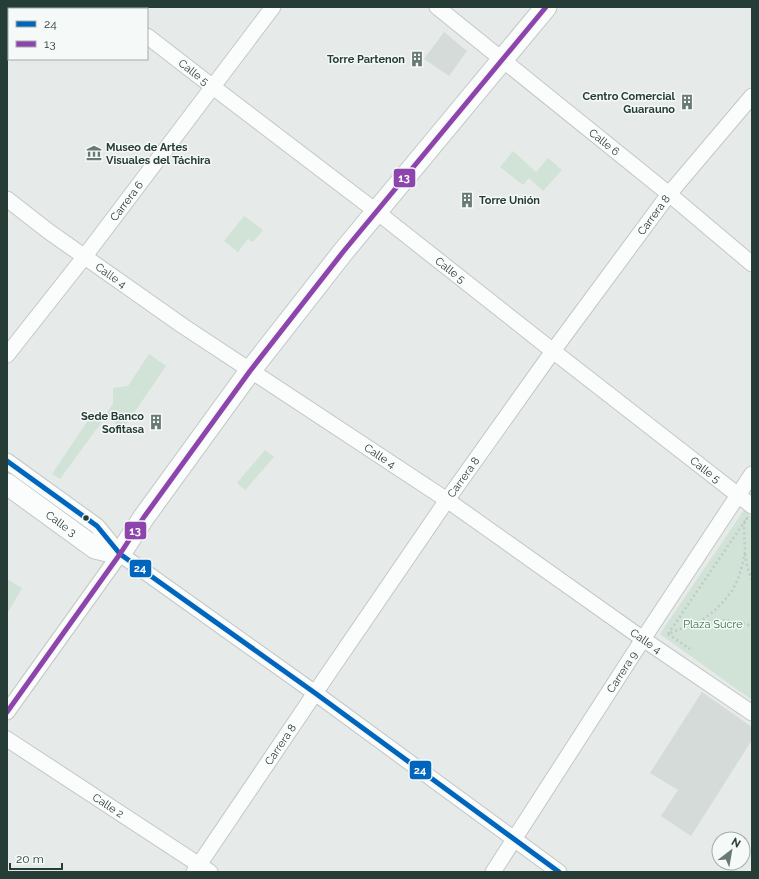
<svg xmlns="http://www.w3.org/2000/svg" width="759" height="879" viewBox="0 0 759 879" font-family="Raleway,sans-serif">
  <rect width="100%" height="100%" fill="#e6eae8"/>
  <path fill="#d5dbd8" d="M 444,32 L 467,51 L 449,76 L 424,59 Z
    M 702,692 L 752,727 L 752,740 L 691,836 L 661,816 L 678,790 L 650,773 Z"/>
  <path fill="#d1e2d6" d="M 513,151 L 536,172 L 548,158 L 562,170 L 543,191 L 529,178 L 523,185 L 500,167 Z
    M 244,216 L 263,230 L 253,242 L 248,239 L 238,252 L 224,241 Z
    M 149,354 L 166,366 L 123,429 L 106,416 L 60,479 L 52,474 L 91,416 L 106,415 L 113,403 L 113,388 L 128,386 Z
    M 265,450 L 274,457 L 245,490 L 237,483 Z
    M 744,510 L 752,517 L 752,700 L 660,634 Z
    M 7,579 L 22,588 L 7,614 Z"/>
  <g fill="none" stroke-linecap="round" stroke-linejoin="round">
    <defs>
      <g id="street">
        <path d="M 110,7 L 112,9"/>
        <path id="s1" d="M 437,7 L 669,194 L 752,264"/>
        <path id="s2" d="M 147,36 L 213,87 L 377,212 L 553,351 L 752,506"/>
        <path id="s3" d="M 7,199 L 48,231 L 183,326 L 447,500 L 643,639 L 752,713"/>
        <path id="s4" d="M 7,355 L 85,256 L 273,7"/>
        <path d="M 7,461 L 97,526 L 120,554 L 315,693 L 559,872"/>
        <path d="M 7,712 L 120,554"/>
        <path id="s5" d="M 7,739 L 210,872"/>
        <path id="s6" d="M 194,872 L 315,693 L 447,500 L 553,351 L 669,194 L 752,96"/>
        <path id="s7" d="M 493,872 L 643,639 L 752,474"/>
      </g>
      <g id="secondary">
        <path id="s8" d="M 7,484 L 95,548 L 120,554 L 144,517 L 250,371 L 343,252 L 546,7"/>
      </g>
    </defs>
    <use href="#street" stroke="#c3c7c5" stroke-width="17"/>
    <use href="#secondary" stroke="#c2c8c6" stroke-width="23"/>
    <path stroke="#c2cac7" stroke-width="2.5" stroke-dasharray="2 3" stroke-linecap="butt" d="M 747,518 L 744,524 L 745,552 L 742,566 L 738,579 L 732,591 L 723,602 L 713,612 L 702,620 L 668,634 Z
      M 745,554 L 747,566 L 752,581
      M 698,623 C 715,618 735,620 752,626
      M 668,634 L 690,649"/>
    <use href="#street" stroke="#fbfcfc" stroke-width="15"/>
    <use href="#secondary" stroke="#fbfcfc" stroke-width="21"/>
    <defs>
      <path id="bus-1" d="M 7,461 L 97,526 L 120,554 L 315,693 L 559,872"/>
      <path id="bus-2" d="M 7,712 L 120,554 L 144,517 L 250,371 L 343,252 L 546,7"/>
    </defs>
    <use href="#bus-1" stroke="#f5f9f7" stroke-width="8"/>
    <use href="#bus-2" stroke="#f5f9f7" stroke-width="8"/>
    <use href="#bus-1" stroke="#0065bd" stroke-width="5"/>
    <use href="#bus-2" stroke="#8e44ad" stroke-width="5"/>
  </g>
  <defs>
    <symbol id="building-bare" viewBox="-9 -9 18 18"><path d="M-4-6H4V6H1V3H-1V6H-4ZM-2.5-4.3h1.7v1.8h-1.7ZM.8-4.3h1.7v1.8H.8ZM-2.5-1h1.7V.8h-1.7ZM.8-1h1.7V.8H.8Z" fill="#697975" stroke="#f5f9f7" stroke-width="2.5" paint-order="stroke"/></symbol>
    <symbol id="museum-bare" viewBox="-9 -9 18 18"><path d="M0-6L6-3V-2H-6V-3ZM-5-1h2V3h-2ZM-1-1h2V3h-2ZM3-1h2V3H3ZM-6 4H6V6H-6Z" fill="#697975" stroke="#f5f9f7" stroke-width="2.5" paint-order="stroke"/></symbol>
  </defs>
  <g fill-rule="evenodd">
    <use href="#building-bare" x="406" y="48" width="22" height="22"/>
    <use href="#building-bare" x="676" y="91" width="22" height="22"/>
    <use href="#museum-bare" x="83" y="142" width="22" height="22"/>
    <use href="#building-bare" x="456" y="189" width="22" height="22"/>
    <use href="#building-bare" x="145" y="411" width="22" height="22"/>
  </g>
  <circle fill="#253c37" stroke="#f5f9f7" stroke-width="1.5" cx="86" cy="518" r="3.5"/>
  <g text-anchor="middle" stroke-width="3" stroke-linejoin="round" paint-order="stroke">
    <g font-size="11" font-weight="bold" fill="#253c37" stroke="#f5f9f7" text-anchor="end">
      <text x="405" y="63">Torre Partenon</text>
      <text x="675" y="100">Centro Comercial<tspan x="675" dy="13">Guarauno</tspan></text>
      <text x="106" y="151" text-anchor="start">Museo de Artes<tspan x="106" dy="13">Visuales del Táchira</tspan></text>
      <text x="479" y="204" text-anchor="start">Torre Unión</text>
      <text x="144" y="420">Sede Banco<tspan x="144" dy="13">Sofitasa</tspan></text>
    </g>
    <g font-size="11" fill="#253c37" stroke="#f5f9f7">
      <text dy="4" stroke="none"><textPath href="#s2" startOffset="59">Calle 5</textPath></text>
      <text dy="4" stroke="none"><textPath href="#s1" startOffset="215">Calle 6</textPath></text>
      <text dy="4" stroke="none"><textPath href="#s4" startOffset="195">Carrera 6</textPath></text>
      <text dy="4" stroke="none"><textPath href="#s6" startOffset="802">Carrera 8</textPath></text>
      <text dy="4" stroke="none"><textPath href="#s2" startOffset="383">Calle 5</textPath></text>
      <text dy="4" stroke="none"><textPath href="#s3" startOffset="129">Calle 4</textPath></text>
      <text dy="4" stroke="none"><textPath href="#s3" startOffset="453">Calle 4</textPath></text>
      <text dy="4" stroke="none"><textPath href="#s2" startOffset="707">Calle 5</textPath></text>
      <text dy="4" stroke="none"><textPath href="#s6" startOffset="478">Carrera 8</textPath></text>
      <text dy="4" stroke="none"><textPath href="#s8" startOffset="67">Calle 3</textPath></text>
      <text dy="4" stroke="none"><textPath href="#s3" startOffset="777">Calle 4</textPath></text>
      <text dy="4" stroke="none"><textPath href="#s7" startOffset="238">Carrera 9</textPath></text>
      <text dy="4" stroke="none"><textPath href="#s6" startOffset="154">Carrera 8</textPath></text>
      <text dy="4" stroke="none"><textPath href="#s5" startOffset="121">Calle 2</textPath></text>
    </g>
    <g font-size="11" fill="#33704d" stroke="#f5f9f7">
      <text x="713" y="628">Plaza Sucre</text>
    </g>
  </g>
  <g stroke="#f5f9f7" stroke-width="1.5">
    <rect x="393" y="168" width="23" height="20" rx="4" fill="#8e44ad"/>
    <rect x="124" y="521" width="23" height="19" rx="4" fill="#8e44ad"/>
    <rect x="129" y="559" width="23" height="19" rx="4" fill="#0065bd"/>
    <rect x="409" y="760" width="23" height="20" rx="4" fill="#0065bd"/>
  </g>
  <g font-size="11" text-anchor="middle" font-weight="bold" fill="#fff">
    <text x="404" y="182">13</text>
    <text x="135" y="535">13</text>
    <text x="140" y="572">24</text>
    <text x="420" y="774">24</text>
  </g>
  <rect width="759" height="879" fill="none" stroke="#253c37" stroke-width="16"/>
  <rect x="8" y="8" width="140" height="52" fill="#f5f9f7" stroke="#a2adaa"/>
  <rect x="16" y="21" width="20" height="6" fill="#0065bd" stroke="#a2adaa"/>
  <text x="44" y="28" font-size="12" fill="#253c37">24</text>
  <rect x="16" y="41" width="20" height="6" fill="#8e44ad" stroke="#a2adaa"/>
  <text x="44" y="48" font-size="12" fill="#253c37">13</text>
  <g transform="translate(731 851) rotate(31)"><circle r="19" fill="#f5f9f7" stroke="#a2adaa"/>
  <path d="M0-3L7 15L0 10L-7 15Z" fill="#697975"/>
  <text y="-6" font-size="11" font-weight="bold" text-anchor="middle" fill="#253c37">N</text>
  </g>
  <path d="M10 863v6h52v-6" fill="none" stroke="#253c37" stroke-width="2"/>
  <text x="16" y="863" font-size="12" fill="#253c37" stroke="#f5f9f7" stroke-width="3" paint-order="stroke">20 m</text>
</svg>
